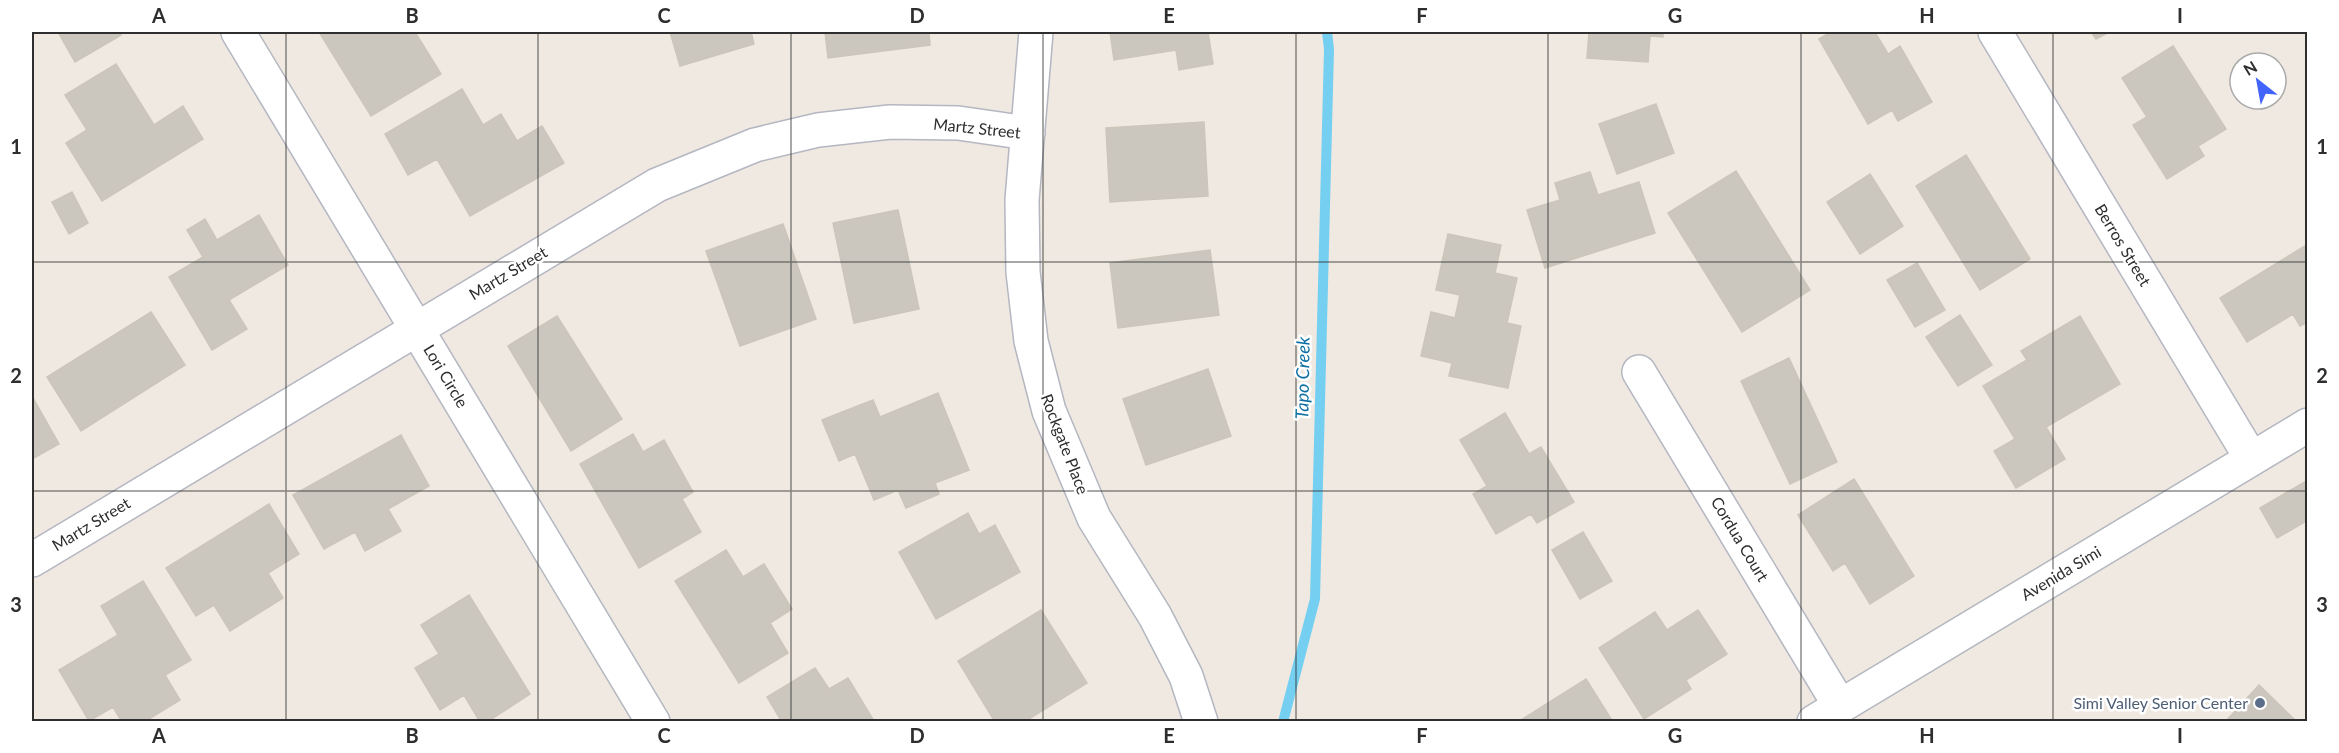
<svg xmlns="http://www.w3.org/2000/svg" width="2339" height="753" viewBox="0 0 2339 753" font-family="Lato,sans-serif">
  <rect width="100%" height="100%" fill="#efe9e1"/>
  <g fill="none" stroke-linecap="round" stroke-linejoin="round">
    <path stroke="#75cff0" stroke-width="10" d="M 1283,722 L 1315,599 L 1329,49 L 1327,32"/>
  </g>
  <path fill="#cbc7bf" stroke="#cbc5ba" stroke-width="1.5" d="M 58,32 L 118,32 L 121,35 L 75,62 Z
    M 319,32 L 415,32 L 441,74 L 371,116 Z
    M 670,32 L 751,32 L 754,44 L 680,66 Z
    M 825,32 L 929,32 L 930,45 L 828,58 Z
    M 1110,32 L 1208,32 L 1213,64 L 1179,70 L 1176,50 L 1114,60 Z
    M 1586,32 L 1663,32 L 1663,37 L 1650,36 L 1648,62 L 1587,58 L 1589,32 Z
    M 1831,32 L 1875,32 L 1888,54 L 1900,46 L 1932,102 L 1898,121 L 1892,110 L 1868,124 L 1819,39 Z
    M 2091,32 L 2109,32 L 2096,39 Z
    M 2173,46 L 2226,129 L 2198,146 L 2204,156 L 2167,179 L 2133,125 L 2147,117 L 2122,78 Z
    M 116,64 L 154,125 L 183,106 L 203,139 L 102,201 L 66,143 L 87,130 L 65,95 Z
    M 462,89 L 483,125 L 501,114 L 517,141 L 542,126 L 564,163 L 470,216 L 437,159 L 408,175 L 385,134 Z
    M 1656,104 L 1674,153 L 1617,174 L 1599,124 Z
    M 1204,122 L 1208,196 L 1110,202 L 1106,128 Z
    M 1966,155 L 2030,259 L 1980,290 L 1916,186 Z
    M 1736,171 L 1810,290 L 1742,332 L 1668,213 Z
    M 1590,172 L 1598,195 L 1639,182 L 1655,233 L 1545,268 L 1527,210 L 1560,200 L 1555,183 Z
    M 1870,174 L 1903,226 L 1860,254 L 1827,202 Z
    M 72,192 L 88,223 L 69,234 L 52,202 Z
    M 898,210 L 919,309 L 854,323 L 833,223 Z
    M 259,215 L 288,265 L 229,300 L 247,329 L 212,350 L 169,277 L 203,257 L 187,230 L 205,219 L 217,240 Z
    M 783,224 L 816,319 L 740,346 L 706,251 Z
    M 1448,234 L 1501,245 L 1495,273 L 1517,278 L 1507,323 L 1521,326 L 1508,388 L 1449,376 L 1452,363 L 1421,356 L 1431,312 L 1455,318 L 1460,295 L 1436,290 Z
    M 2308,244 L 2308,322 L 2300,326 L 2293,314 L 2247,342 L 2220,298 Z
    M 1210,250 L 1219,315 L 1118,328 L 1110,263 Z
    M 1917,263 L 1945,310 L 1915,327 L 1887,280 Z
    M 151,312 L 185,365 L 81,431 L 47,377 Z
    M 1960,315 L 1992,365 L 1958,386 L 1926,337 Z
    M 557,316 L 622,419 L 571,451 L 508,346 Z
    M 2080,316 L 2120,384 L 2046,427 L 2065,459 L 2016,488 L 1994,451 L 2015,439 L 1983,386 L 2027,360 L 2021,351 Z
    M 1789,358 L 1837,462 L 1790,484 L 1741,381 Z
    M 1208,369 L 1231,436 L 1146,465 L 1123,399 Z
    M 938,393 L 969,470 L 935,483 L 939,494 L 906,508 L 898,490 L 874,500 L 855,454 L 839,461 L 822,420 L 873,400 L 880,417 Z
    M 32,396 L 59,444 L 32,459 Z
    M 1505,413 L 1529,454 L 1541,447 L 1574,502 L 1537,523 L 1531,514 L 1496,534 L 1473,494 L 1487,486 L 1460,440 Z
    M 633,434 L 643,452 L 664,440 L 693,492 L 682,499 L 701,532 L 639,568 L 580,464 Z
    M 401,435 L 429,486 L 388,509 L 401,531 L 365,551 L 355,532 L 324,549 L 293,495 Z
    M 1854,479 L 1914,576 L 1870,604 L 1845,563 L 1833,571 L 1798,515 Z
    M 2308,480 L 2308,520 L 2277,538 L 2260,508 Z
    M 269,504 L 299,554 L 268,573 L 283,598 L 230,631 L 214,605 L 196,616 L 166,568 Z
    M 968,513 L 979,534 L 995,525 L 1020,572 L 936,619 L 899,552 Z
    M 1583,532 L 1612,581 L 1580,599 L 1552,550 Z
    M 726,550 L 743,577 L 764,564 L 792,609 L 770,623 L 788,653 L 739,683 L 675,581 Z
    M 143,581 L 191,660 L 165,675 L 180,700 L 144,722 L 122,722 L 113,707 L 89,721 L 59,670 L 118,635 L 101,606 Z
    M 469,595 L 530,694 L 487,722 L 480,722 L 464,695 L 440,710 L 415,668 L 439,654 L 421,625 Z
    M 1041,610 L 1087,683 L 1024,722 L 995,722 L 958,661 Z
    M 1698,610 L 1727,654 L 1686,680 L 1691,689 L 1644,719 L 1599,648 L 1655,612 L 1667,630 Z
    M 815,668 L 829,689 L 848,678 L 874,721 L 782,722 L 767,697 Z
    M 1586,679 L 1613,722 L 1518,722 Z
    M 2259,685 L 2297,722 L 2225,722 Z"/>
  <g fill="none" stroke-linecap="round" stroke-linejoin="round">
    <defs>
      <path id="minor" d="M 238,32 L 653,722
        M 1036,32 L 1022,200 L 1023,272 L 1031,341 L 1049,411 L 1094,518 L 1155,616 L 1186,676 L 1201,722
        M 1995,32 L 2251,458
        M 1639,372 L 1840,706
        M 32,560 L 657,185 L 755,145 L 818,130 L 890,122 L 958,123 L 1028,133
        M 1814,722 L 2308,425"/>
    </defs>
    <use href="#minor" stroke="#b4b7c1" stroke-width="36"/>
    <use href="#minor" stroke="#fff" stroke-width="33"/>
  </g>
  <path fill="none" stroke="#2e2e2e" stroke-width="1.5" stroke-opacity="0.55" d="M 286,32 L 286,722M 538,32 L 538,722M 791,32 L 791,722M 1043,32 L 1043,722M 1296,32 L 1296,722M 1548,32 L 1548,722M 1801,32 L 1801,722M 2053,32 L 2053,722M 32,262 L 2308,262M 32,491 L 2308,491"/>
  <circle fill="#5c6f8a" stroke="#fff" stroke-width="2" cx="2260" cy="703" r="6"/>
  <g text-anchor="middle" stroke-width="5" stroke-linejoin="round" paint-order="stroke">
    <g font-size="16" fill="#2e2e2e" stroke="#fff">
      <text transform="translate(977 128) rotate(6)" y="6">Martz Street</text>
      <text transform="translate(2123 245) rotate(59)" y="6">Berros Street</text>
      <text transform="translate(508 273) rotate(-31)" y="6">Martz Street</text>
      <text transform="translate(446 376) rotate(59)" y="6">Lori Circle</text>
      <text transform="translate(1065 444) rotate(69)" y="6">Rockgate Place</text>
      <text transform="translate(91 524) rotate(-31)" y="6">Martz Street</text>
      <text transform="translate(1740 539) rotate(59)" y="6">Cordua Court</text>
      <text transform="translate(2061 573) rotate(-31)" y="6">Avenida Simi</text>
    </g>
    <g font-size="16" fill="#4e5e75" stroke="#fff" text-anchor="end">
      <text x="2248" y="709">Simi Valley Senior Center</text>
    </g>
    <g font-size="18" font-style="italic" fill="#0d6fa3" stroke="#fff">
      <text transform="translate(1303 378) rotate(-89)" y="6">Tapo Creek</text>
    </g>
  </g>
  <rect width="2339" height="753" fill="none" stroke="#ffffff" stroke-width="66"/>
  <g transform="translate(2258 81) rotate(329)"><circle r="28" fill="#ffffff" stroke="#ababab" stroke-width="1.5"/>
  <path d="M0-4.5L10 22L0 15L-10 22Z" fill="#4264fb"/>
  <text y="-9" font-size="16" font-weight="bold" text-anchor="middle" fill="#2e2e2e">N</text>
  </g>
  <rect x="33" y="33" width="2273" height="687" fill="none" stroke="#2e2e2e" stroke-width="2"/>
  <g font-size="20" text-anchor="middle" font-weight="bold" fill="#2e2e2e">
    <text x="159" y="23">A</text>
    <text x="412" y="23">B</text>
    <text x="664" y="23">C</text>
    <text x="917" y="23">D</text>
    <text x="1169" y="23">E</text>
    <text x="1422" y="23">F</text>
    <text x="1675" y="23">G</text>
    <text x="1927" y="23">H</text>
    <text x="2180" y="23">I</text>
    <text x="16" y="154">1</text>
    <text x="2322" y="154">1</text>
    <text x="16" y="383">2</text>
    <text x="2322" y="383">2</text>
    <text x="16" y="612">3</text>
    <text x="2322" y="612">3</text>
    <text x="159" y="743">A</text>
    <text x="412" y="743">B</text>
    <text x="664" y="743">C</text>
    <text x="917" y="743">D</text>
    <text x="1169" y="743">E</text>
    <text x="1422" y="743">F</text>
    <text x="1675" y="743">G</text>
    <text x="1927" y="743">H</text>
    <text x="2180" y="743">I</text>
  </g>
</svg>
